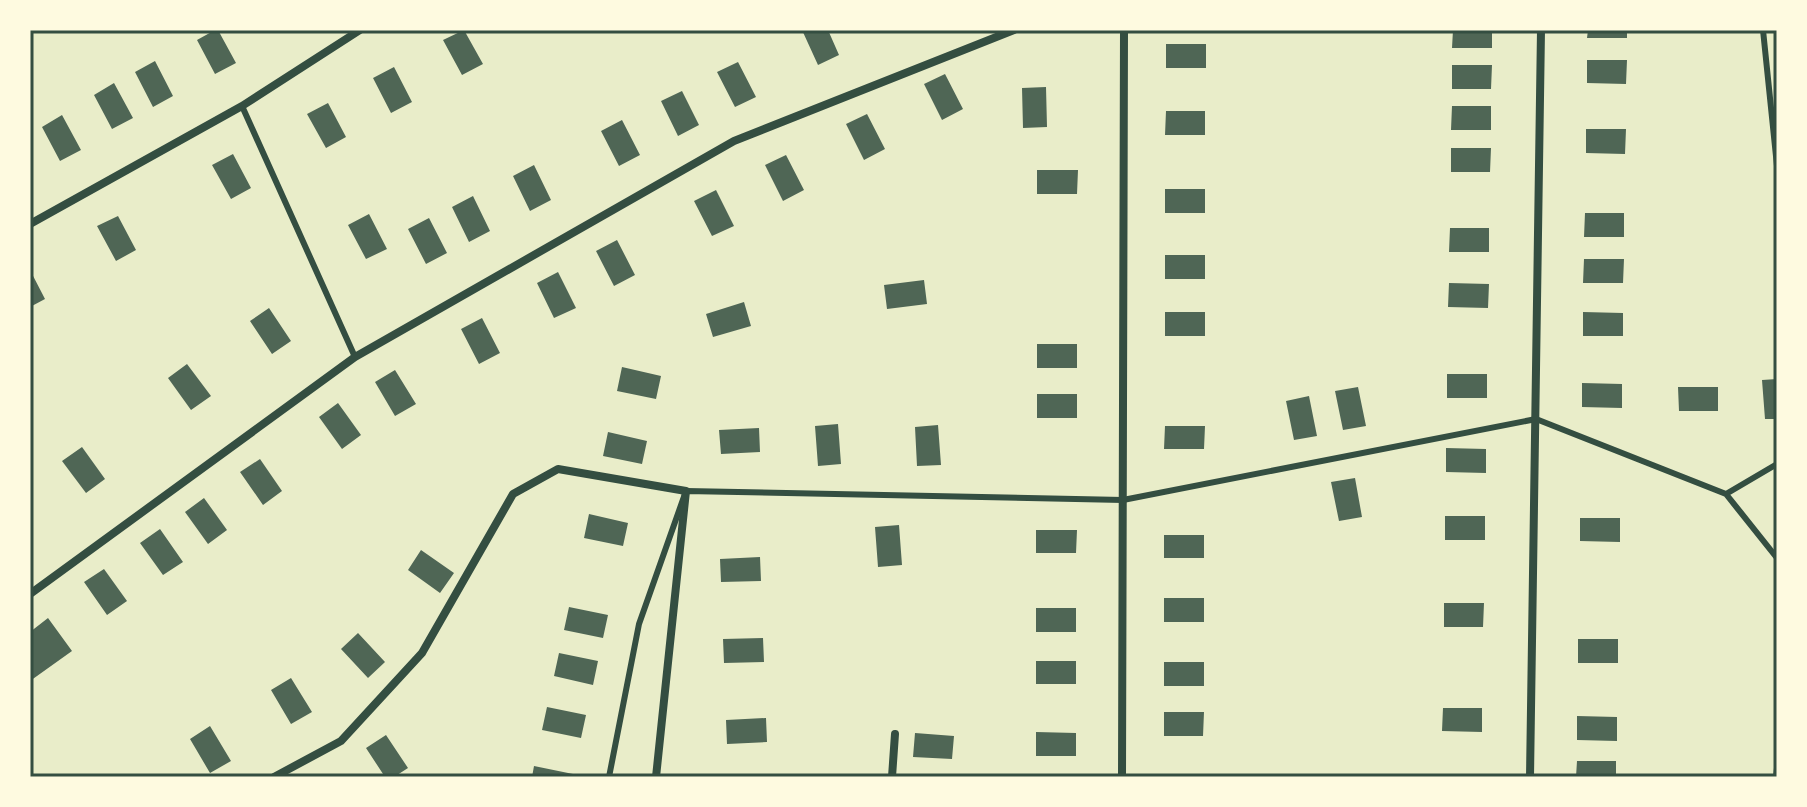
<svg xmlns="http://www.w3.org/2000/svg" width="1807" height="807" viewBox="0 0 1807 807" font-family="Manrope,sans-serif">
  <rect width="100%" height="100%" fill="#e9edc9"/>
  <path fill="#4f6655" d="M 215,30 L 218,30 L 236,63 L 215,74 L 197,40 Z
    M 464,30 L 483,64 L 462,75 L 443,40 Z
    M 802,30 L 828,30 L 839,55 L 818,65 Z
    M 1453,30 L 1492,30 L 1492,48 L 1452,48 Z
    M 1588,30 L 1627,30 L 1627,38 L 1587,38 Z
    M 1166,44 L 1206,44 L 1206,68 L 1166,68 Z
    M 1587,60 L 1627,60 L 1626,84 L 1587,83 Z
    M 155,61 L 173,96 L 153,107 L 135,72 Z
    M 738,62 L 756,97 L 735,107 L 717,72 Z
    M 1452,65 L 1492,65 L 1491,89 L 1452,89 Z
    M 394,67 L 412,102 L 391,113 L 373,78 Z
    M 945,74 L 963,109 L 942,120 L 924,84 Z
    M 114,83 L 133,118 L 112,129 L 94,95 Z
    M 1046,87 L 1047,127 L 1023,128 L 1022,88 Z
    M 682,91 L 699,125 L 678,136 L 661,101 Z
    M 328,103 L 346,137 L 326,148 L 307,114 Z
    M 1452,106 L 1491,106 L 1491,130 L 1451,130 Z
    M 1166,111 L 1205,111 L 1205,135 L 1165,135 Z
    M 867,114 L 885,149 L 864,160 L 846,124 Z
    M 62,115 L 81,150 L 60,161 L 42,127 Z
    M 622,120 L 640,155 L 619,166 L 601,131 Z
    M 1586,129 L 1626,129 L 1625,154 L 1586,153 Z
    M 1451,148 L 1491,148 L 1490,172 L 1451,172 Z
    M 233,154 L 251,188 L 231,199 L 212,165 Z
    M 786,155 L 804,190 L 783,201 L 765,165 Z
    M 534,165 L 551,200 L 530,211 L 513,176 Z
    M 1037,170 L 1078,170 L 1077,194 L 1037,194 Z
    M 1165,189 L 1205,189 L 1205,213 L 1165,213 Z
    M 716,190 L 734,226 L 712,236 L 694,201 Z
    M 473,196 L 490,231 L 469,242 L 452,207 Z
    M 1585,213 L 1624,213 L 1624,237 L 1584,237 Z
    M 369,214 L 387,249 L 366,259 L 348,225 Z
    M 118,216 L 136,250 L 116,261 L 97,226 Z
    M 429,218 L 447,253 L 426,264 L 408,229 Z
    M 1450,228 L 1489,228 L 1489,252 L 1449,252 Z
    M 617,240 L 635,275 L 614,286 L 596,251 Z
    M 1165,255 L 1205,255 L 1205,279 L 1165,279 Z
    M 1584,259 L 1624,259 L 1623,283 L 1583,283 Z
    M 30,270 L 45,299 L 30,307 Z
    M 558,272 L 576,308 L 554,318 L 537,283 Z
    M 924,280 L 927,304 L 887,309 L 884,285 Z
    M 1449,283 L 1489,284 L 1488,308 L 1448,307 Z
    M 744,302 L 751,326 L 713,337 L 706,314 Z
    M 269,308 L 291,341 L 272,354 L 250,321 Z
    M 1165,312 L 1205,312 L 1205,336 L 1165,336 Z
    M 1583,312 L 1623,313 L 1623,336 L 1583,336 Z
    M 482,318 L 500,353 L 479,364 L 461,329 Z
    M 1037,344 L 1077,344 L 1077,368 L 1037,368 Z
    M 187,364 L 211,396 L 191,410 L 168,378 Z
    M 622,367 L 661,376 L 656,399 L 617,391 Z
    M 395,370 L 416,404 L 395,416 L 375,382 Z
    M 1447,374 L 1487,374 L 1487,398 L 1447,398 Z
    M 1777,379 L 1777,419 L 1765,419 L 1762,380 Z
    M 1582,383 L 1622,384 L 1622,408 L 1582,407 Z
    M 1358,387 L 1366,426 L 1343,430 L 1335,391 Z
    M 1678,387 L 1718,387 L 1718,411 L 1679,411 Z
    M 1037,394 L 1077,394 L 1077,418 L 1037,418 Z
    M 1309,396 L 1317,436 L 1294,440 L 1286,401 Z
    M 338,403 L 361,435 L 342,449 L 319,417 Z
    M 838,424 L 841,464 L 818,466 L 815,426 Z
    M 938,425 L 941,465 L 917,466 L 915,427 Z
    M 1165,426 L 1205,426 L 1204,449 L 1164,449 Z
    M 759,428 L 760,452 L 721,454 L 719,430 Z
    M 608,432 L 647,441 L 642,464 L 603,456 Z
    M 82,447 L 105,479 L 86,493 L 62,461 Z
    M 1446,448 L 1486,449 L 1486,473 L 1446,472 Z
    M 260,459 L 282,491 L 263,505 L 240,472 Z
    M 1355,478 L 1362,517 L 1339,521 L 1331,482 Z
    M 204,498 L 227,530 L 208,544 L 185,512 Z
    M 589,514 L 628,523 L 623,546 L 584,538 Z
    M 1445,516 L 1485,516 L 1485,540 L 1445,540 Z
    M 1580,518 L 1620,518 L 1620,542 L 1580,541 Z
    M 899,525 L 902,565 L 878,567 L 875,527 Z
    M 160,529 L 183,562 L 163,575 L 140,543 Z
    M 1036,530 L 1077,530 L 1076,553 L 1036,553 Z
    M 1164,535 L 1204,535 L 1204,558 L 1164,558 Z
    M 421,550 L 454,573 L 440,593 L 408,570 Z
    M 760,557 L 761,581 L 721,582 L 720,559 Z
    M 104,569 L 127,601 L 107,615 L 84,582 Z
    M 1164,598 L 1204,598 L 1204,622 L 1164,622 Z
    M 1444,603 L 1484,603 L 1483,627 L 1444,627 Z
    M 569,607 L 608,615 L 603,638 L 564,630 Z
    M 1036,608 L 1076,608 L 1076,632 L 1036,632 Z
    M 48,618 L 72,651 L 30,681 L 30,632 Z
    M 358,633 L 385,662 L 368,678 L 341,649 Z
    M 763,638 L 764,662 L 724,663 L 723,639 Z
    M 1578,639 L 1618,639 L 1618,663 L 1578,663 Z
    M 559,653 L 598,661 L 593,685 L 554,676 Z
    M 1036,661 L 1076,661 L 1076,684 L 1036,684 Z
    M 1164,662 L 1204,662 L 1204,686 L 1164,686 Z
    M 291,678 L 312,712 L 291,724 L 271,690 Z
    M 547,707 L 586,715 L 581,738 L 542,730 Z
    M 1443,708 L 1482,708 L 1482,732 L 1442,731 Z
    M 1164,712 L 1204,712 L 1203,736 L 1164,736 Z
    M 1577,716 L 1617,717 L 1617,741 L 1577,740 Z
    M 766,718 L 767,742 L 727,744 L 726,720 Z
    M 210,726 L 231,761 L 210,773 L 190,739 Z
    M 1036,732 L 1076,733 L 1076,756 L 1036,756 Z
    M 915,733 L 954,736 L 952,759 L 913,757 Z
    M 386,735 L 408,768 L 394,777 L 385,777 L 366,748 Z
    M 1577,761 L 1616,761 L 1616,777 L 1576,777 Z
    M 534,766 L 573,774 L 572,777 L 532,777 Z"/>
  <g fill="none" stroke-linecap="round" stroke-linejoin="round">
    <path stroke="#344e41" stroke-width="6" d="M 1763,30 L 1777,166
      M 242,106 L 355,357
      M 1726,494 L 1777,464
      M 609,777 L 639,624 L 686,491 L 1123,500 L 1536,419 L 1726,494 L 1777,558
      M 1776,777 L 1777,768"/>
    <path stroke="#344e41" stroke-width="8" d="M 30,224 L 242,106 L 360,30
      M 30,594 L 355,357 L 734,141 L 1014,30
      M 274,777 L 341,741 L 422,653 L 513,494 L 558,469 L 686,491 L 656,777
      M 892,777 L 895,734
      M 1122,777 L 1124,30
      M 1530,777 L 1541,30"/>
  </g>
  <rect width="1807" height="807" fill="none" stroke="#fefae0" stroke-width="64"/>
  <rect x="32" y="32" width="1743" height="743" fill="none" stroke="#344e41" stroke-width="3"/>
</svg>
